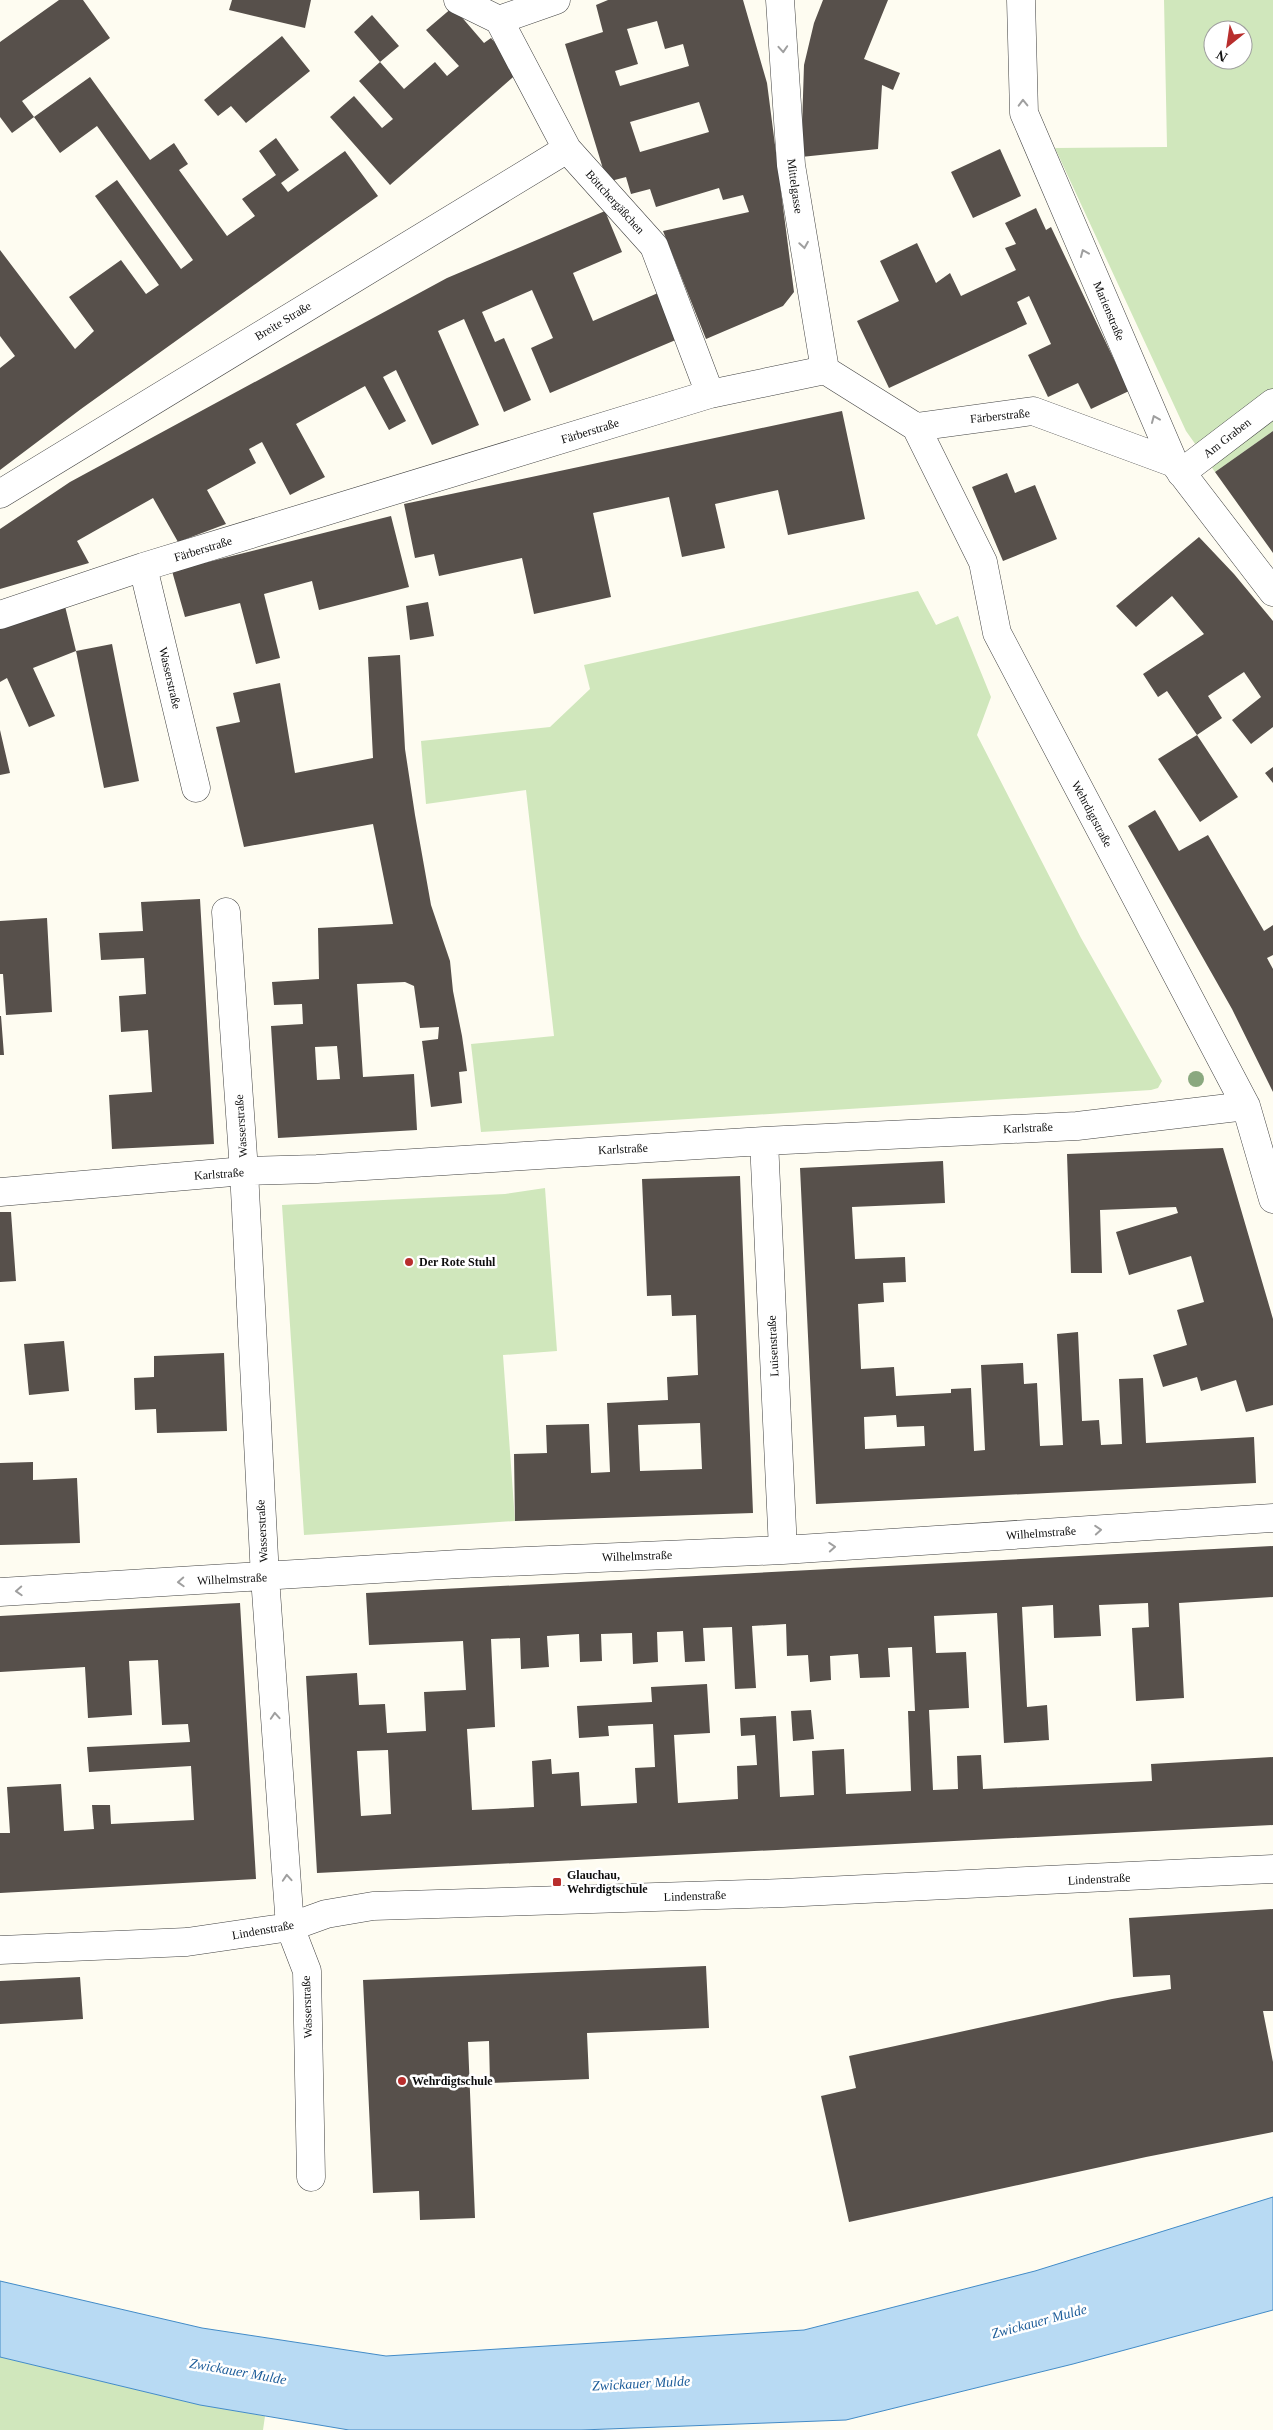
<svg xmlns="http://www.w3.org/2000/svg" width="1273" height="2430" viewBox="0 0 1273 2430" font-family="Georgia,serif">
  <rect width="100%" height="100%" fill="#fefcf1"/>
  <path fill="#d0e7bc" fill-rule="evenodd" d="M 1164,0 L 1273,0 L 1273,431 L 1215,472 L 1186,431 L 1055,148 L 1167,147 ZM 1213,30 L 1243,30 L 1243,60 L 1213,60 Z
    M 918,591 L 936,625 L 958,616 L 991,697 L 977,735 L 1081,938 L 1162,1081 L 1158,1088 L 1151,1090 L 481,1132 L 471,1044 L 554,1036 L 526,790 L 426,804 L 421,741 L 550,727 L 590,689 L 584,665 Z
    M 545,1188 L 557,1351 L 503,1355 L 515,1521 L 304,1535 L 282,1205 L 505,1194 Z
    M 0,2357 L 200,2405 L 265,2416 L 263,2430 L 0,2430 Z"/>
  <path fill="#b8daf3" stroke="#428bc7" d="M 1273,2197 L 1273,2310 L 1073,2364 L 846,2420 L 581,2430 L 349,2430 L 200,2405 L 0,2357 L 0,2281 L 202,2328 L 386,2356 L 804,2330 L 1035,2271 Z"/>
  <path fill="#57504b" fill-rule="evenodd" d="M 59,0 L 83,0 L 110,38 L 22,101 L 34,117 L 12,133 L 0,117 L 0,42 Z
    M 232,0 L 311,0 L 305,28 L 229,10 Z
    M 608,0 L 743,0 L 767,83 L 794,292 L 783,306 L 706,339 L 663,231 L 749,212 L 743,195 L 723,200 L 719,188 L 656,207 L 650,189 L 631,194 L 626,177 L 607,182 L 565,44 L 603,32 L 596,5 ZM 657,21 L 665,49 L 683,44 L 689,66 L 620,86 L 615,71 L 638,64 L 627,29 ZM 699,102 L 709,132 L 640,152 L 630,122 Z
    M 823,0 L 888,0 L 864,59 L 900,73 L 893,90 L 882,85 L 878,149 L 801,157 L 804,65 L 814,23 Z
    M 453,7 L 484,43 L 491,38 L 520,71 L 390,185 L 330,117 L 354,96 L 382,128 L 393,119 L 359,81 L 380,62 L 404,89 L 435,62 L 447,76 L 459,66 L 426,30 Z
    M 372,15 L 399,46 L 380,62 L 354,32 Z
    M 282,36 L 310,71 L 246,123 L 231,106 L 218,116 L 204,100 Z
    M 90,77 L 150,160 L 174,143 L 188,164 L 179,170 L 227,236 L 255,216 L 242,199 L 276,175 L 259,151 L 276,138 L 299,170 L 281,183 L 288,192 L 345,151 L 378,196 L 81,409 L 0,470 L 0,368 L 15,356 L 0,336 L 0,250 L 75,349 L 94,331 L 69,297 L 121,260 L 146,294 L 159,285 L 95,196 L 117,180 L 181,269 L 193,260 L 97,126 L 60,153 L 34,117 Z
    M 1000,149 L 1021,196 L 973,218 L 951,172 Z
    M 1036,208 L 1046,230 L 1051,227 L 1129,391 L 1091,409 L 1078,383 L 1048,397 L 1028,355 L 1051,344 L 1029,296 L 1017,302 L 1027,324 L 889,388 L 857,321 L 899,301 L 880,261 L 917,243 L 936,283 L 950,273 L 961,296 L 1016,270 L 1005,248 L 1016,244 L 1005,223 Z
    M 605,211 L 622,252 L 573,273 L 593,321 L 658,293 L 678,339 L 550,393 L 531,348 L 553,338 L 532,290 L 482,312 L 495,342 L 504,338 L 531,400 L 504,412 L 464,319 L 438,331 L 479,425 L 432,445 L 396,370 L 383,377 L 406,421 L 389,430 L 365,386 L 296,424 L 325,477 L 290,495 L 262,442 L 249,449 L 256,463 L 207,490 L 226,524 L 178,542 L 153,498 L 77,541 L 89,563 L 0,589 L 0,529 L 70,482 L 447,278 Z
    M 842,411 L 865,519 L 788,535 L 778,490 L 715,504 L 725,548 L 682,557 L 669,497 L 593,513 L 611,597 L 534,614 L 522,558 L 439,576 L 434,554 L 415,558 L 404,504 Z
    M 1273,431 L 1273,553 L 1215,472 Z
    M 1007,473 L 1015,493 L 1035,485 L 1057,539 L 1003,561 L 972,487 Z
    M 391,516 L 409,587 L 319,610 L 312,581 L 264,594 L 280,658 L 256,664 L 240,603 L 185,617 L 172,571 Z
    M 1199,537 L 1234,574 L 1273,621 L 1273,727 L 1251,744 L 1232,720 L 1261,697 L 1244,672 L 1208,696 L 1222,718 L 1197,735 L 1167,691 L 1158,697 L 1143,674 L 1204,634 L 1172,596 L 1136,627 L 1116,606 Z
    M 63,598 L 76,651 L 33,668 L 55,716 L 29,727 L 7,678 L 0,682 L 0,627 Z
    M 428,602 L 434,636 L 410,640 L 406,606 Z
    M 112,644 L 139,781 L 104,788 L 76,651 Z
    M 400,655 L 405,749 L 415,815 L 431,905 L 450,961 L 453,991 L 462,1036 L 467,1071 L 459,1072 L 462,1103 L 431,1107 L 422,1041 L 438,1039 L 439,1027 L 420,1028 L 414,986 L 405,982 L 357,984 L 363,1077 L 414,1074 L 417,1130 L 278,1138 L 271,1026 L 303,1024 L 302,1004 L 274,1005 L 272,982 L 319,979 L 318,928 L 393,924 L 373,824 L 244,847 L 216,727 L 240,722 L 233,693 L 280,683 L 295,773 L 373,758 L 368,657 ZM 337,1046 L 340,1079 L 317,1080 L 315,1047 Z
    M 0,730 L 10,773 L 0,775 Z
    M 1197,735 L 1238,797 L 1200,822 L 1158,759 Z
    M 1273,767 L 1273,783 L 1265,773 Z
    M 1155,810 L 1179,851 L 1208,835 L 1264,931 L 1273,925 L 1273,955 L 1267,958 L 1273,969 L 1273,1092 L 1232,1009 L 1128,826 Z
    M 200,899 L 214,1144 L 112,1149 L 109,1095 L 152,1092 L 148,1030 L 121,1032 L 119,996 L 146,994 L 144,958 L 101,960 L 99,933 L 143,931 L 141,902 Z
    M 47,918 L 52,1012 L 6,1015 L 3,974 L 0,974 L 0,921 Z
    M 0,1016 L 1,1016 L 4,1055 L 0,1055 Z
    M 1223,1148 L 1273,1319 L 1273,1405 L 1246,1412 L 1236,1380 L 1201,1391 L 1197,1377 L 1163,1387 L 1153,1355 L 1187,1345 L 1177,1310 L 1204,1302 L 1191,1256 L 1129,1275 L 1116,1232 L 1178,1213 L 1176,1207 L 1100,1210 L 1102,1273 L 1071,1273 L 1067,1154 Z
    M 943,1161 L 945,1203 L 852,1207 L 855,1259 L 905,1257 L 906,1282 L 883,1283 L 884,1302 L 858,1304 L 861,1369 L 894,1367 L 896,1396 L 951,1393 L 951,1389 L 971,1388 L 974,1451 L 985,1450 L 981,1365 L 1023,1363 L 1024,1384 L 1037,1383 L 1040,1446 L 1063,1445 L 1057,1334 L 1078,1332 L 1082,1421 L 1099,1420 L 1101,1445 L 1122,1444 L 1119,1379 L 1143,1378 L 1146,1443 L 1254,1437 L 1256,1483 L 816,1504 L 800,1168 ZM 896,1415 L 897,1427 L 924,1426 L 925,1446 L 865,1449 L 864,1417 Z
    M 740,1176 L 753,1513 L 515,1521 L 514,1454 L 547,1453 L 546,1425 L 589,1424 L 591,1473 L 610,1472 L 607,1403 L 668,1400 L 667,1377 L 698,1375 L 696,1315 L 672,1316 L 671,1295 L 647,1296 L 642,1179 ZM 700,1423 L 702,1469 L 640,1471 L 638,1425 Z
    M 0,1212 L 11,1212 L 16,1281 L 0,1282 Z
    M 64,1341 L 69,1391 L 29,1395 L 24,1344 Z
    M 224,1353 L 227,1431 L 157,1433 L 156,1409 L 135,1410 L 134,1378 L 154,1377 L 154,1356 Z
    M 33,1462 L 33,1480 L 77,1478 L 80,1543 L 0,1545 L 0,1463 Z
    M 1273,1546 L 1273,1597 L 1179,1603 L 1184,1698 L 1136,1701 L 1132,1628 L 1149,1627 L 1148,1603 L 1099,1605 L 1101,1636 L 1054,1638 L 1053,1605 L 1022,1607 L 1027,1707 L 1047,1705 L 1049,1740 L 1004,1743 L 997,1613 L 934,1616 L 936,1653 L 966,1652 L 969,1708 L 929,1710 L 933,1790 L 958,1789 L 957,1756 L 981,1755 L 983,1789 L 1152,1781 L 1151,1764 L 1273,1757 L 1273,1825 L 317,1873 L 306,1676 L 357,1673 L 359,1705 L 385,1704 L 387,1733 L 426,1731 L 424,1692 L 466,1690 L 463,1641 L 369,1645 L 366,1593 ZM 786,1624 L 787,1656 L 808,1655 L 810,1682 L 831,1680 L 830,1656 L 858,1654 L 860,1678 L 890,1677 L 888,1648 L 912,1647 L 915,1711 L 908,1711 L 911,1791 L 846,1794 L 844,1749 L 812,1751 L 814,1795 L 780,1797 L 776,1716 L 740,1718 L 741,1736 L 755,1735 L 757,1765 L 737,1766 L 738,1799 L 678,1803 L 674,1735 L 710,1733 L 707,1684 L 651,1687 L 652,1702 L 577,1706 L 579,1738 L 609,1736 L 608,1726 L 653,1724 L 655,1767 L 635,1768 L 637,1803 L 581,1806 L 579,1772 L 552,1774 L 551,1759 L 532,1761 L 534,1807 L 472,1810 L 467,1729 L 495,1727 L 491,1639 L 520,1638 L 521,1669 L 549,1667 L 547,1636 L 579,1634 L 580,1662 L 602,1661 L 601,1634 L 632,1633 L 633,1664 L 658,1662 L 657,1632 L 683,1631 L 685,1662 L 705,1661 L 703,1628 L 732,1627 L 735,1689 L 756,1688 L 752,1626 ZM 388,1750 L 391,1814 L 361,1816 L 357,1751 Z
    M 240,1603 L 256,1879 L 0,1893 L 0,1833 L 10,1833 L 7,1787 L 61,1784 L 64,1831 L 94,1829 L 92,1805 L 110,1805 L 111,1824 L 194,1820 L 191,1766 L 89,1772 L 87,1747 L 190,1742 L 188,1724 L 162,1725 L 158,1660 L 129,1661 L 132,1715 L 88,1718 L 85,1667 L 0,1672 L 0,1616 Z
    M 811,1710 L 814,1739 L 793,1741 L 791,1711 Z
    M 1273,1909 L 1273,2011 L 1263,2011 L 1273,2062 L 1273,2132 L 1146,2157 L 849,2222 L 821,2096 L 856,2088 L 849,2056 L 1112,1999 L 1171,1989 L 1170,1975 L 1133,1977 L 1129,1918 Z
    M 706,1966 L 709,2028 L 587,2033 L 589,2079 L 490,2083 L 489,2041 L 468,2042 L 475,2218 L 420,2220 L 419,2191 L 373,2193 L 363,1980 Z
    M 80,1977 L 83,2019 L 0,2024 L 0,1981 Z"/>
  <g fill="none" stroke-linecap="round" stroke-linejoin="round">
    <defs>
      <path id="minor" d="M 458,0 L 499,20 L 556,0
        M 780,0 L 791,165 L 825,370
        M 1021,0 L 1024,113 L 1174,463 L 1273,592
        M 499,20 L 567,149 L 654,246 L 710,394
        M 916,427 L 983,562 L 997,633 L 1246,1106 L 1273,1199
        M 1181,473 L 1273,403
        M 0,494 L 567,149
        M 143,567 L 196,788
        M 0,615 L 143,567 L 710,394 L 825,370 L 916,427 L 1033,411 L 1174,463
        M 226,912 L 244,1171 L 265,1577 L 290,1927 L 307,1971 L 311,2177
        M 764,1141 L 783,1550
        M 0,1192 L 244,1171 L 317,1169 L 764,1141 L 1077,1126 L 1246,1106
        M 0,1592 L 459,1564 L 783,1550 L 1273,1518
        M 0,1950 L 187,1942 L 290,1927 L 326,1914 L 373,1906 L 783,1893 L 1273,1869"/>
    </defs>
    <use href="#minor" stroke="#414141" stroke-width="29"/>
    <use href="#minor" stroke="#fff" stroke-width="28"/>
  </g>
  <circle fill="#8aa87f" cx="1196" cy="1079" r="8"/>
  <defs><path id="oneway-chevron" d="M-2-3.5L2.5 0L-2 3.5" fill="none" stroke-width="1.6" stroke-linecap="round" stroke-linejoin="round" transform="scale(1.25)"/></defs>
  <g stroke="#9f9f9f">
    <use href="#oneway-chevron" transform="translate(783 49) rotate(86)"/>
    <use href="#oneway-chevron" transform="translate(1023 103) rotate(-91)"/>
    <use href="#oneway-chevron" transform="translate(804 245) rotate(81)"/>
    <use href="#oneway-chevron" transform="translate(1084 253) rotate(-113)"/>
    <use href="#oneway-chevron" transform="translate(1155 419) rotate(-113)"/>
    <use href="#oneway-chevron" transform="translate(1098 1530) rotate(-4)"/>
    <use href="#oneway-chevron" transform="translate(832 1547) rotate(-4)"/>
    <use href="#oneway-chevron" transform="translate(181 1582) rotate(177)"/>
    <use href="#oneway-chevron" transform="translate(19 1591) rotate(177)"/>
    <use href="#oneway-chevron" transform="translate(275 1716) rotate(-94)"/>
    <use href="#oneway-chevron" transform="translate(287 1878) rotate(-94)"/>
  </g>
  <g fill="#b82e2d" stroke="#fff" stroke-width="2">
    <circle cx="409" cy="1262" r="5"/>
    <rect x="552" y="1877" width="10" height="10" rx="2.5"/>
    <circle cx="402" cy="2081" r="5"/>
  </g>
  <g text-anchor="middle" stroke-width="5" stroke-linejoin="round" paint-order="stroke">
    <g font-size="12" fill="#0e0e0e" stroke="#fff">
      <text transform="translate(795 186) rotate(82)" y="4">Mittelgasse</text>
      <text transform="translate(615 202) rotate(48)" y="4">Böttchergäßchen</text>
      <text transform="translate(1109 311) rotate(67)" y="4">Marienstraße</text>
      <text transform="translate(283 321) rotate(-31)" y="4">Breite Straße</text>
      <text transform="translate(1000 416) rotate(-6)" y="4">Färberstraße</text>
      <text transform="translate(590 431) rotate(-17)" y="4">Färberstraße</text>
      <text transform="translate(1227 438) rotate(-38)" y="4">Am Graben</text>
      <text transform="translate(203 549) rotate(-17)" y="4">Färberstraße</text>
      <text transform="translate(170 678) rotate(77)" y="4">Wasserstraße</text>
      <text transform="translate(1092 814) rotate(62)" y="4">Wehrdigtstraße</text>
      <text transform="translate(241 1126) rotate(-94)" y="4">Wasserstraße</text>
      <text transform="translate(1028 1128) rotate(-3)" y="4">Karlstraße</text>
      <text transform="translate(623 1149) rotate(-3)" y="4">Karlstraße</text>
      <text transform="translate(219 1174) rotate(-4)" y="4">Karlstraße</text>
      <text transform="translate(773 1346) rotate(-93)" y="4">Luisenstraße</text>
      <text transform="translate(262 1531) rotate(-93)" y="4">Wasserstraße</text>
      <text transform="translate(1041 1533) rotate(-4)" y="4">Wilhelmstraße</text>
      <text transform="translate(637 1556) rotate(-2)" y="4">Wilhelmstraße</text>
      <text transform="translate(232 1579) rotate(-3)" y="4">Wilhelmstraße</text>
      <text transform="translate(1099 1879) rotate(-3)" y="4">Lindenstraße</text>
      <text transform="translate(695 1896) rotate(-2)" y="4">Lindenstraße</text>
      <text transform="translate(263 1930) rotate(-10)" y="4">Lindenstraße</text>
      <text transform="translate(307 2007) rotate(-92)" y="4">Wasserstraße</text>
    </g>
    <g font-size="12" font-weight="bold" fill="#0e0e0e" stroke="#fff" text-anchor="start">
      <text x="419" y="1266">Der Rote Stuhl</text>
      <text x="567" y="1879">Glauchau,<tspan x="567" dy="14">Wehrdigtschule</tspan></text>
      <text x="412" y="2085">Wehrdigtschule</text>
    </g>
    <g font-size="14" font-style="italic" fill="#1d5d9a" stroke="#fff">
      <text transform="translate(1039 2321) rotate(-15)" y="5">Zwickauer Mulde</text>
      <text transform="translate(238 2371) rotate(10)" y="5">Zwickauer Mulde</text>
      <text transform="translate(641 2383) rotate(-3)" y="5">Zwickauer Mulde</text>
    </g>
  </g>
  <g transform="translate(1228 45) rotate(210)"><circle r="24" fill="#ffffff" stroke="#9f9f9f"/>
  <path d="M0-4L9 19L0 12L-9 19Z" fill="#b82e2d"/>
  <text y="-8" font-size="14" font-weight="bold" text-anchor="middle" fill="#0e0e0e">N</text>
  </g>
</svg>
